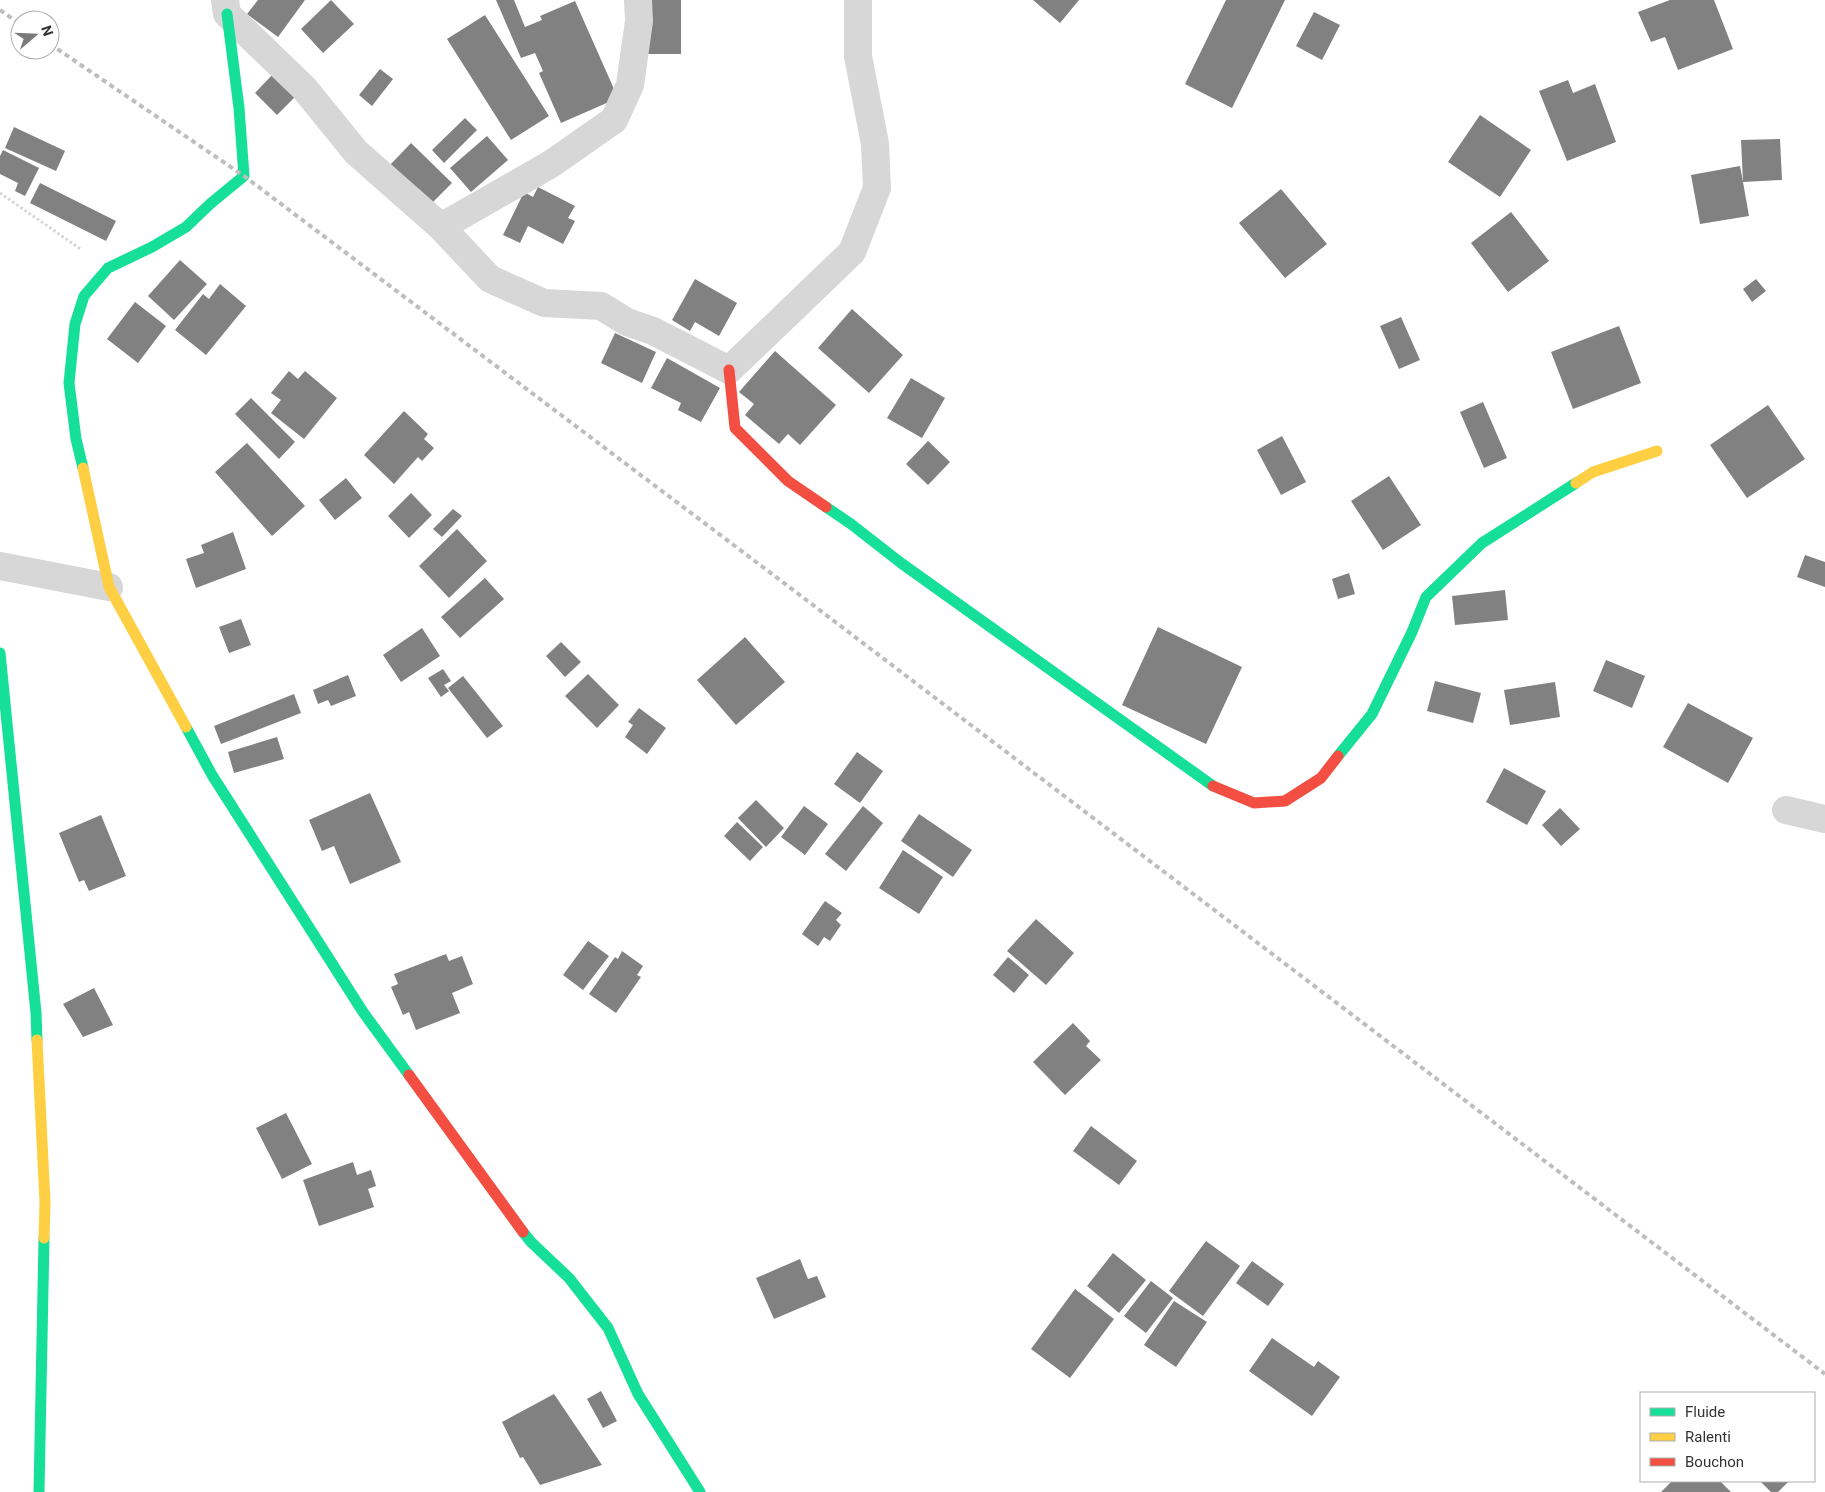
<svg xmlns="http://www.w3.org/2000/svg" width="1825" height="1492" viewBox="0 0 1825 1492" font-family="Roboto,sans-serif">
  <rect width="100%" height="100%" fill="#fff"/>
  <path fill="#818181" d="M 258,0 L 305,0 L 278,37 L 247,14 Z
    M 331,0 L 354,24 L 323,53 L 301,29 Z
    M 496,0 L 514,0 L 525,27 L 542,20 L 540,16 L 575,1 L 618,98 L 561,123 L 539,73 L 543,71 L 535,53 L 521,58 Z
    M 648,0 L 681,0 L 681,54 L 648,54 Z
    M 1033,0 L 1079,0 L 1060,23 Z
    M 1226,0 L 1285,0 L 1232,108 L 1185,84 Z
    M 1670,0 L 1714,0 L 1733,49 L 1678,70 L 1665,37 L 1651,42 L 1638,12 Z
    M 1314,12 L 1340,25 L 1322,60 L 1296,46 Z
    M 485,15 L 549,116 L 511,140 L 447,39 Z
    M 380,69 L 393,79 L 372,106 L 359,95 Z
    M 273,74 L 296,96 L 277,115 L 255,93 Z
    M 1568,80 L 1573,93 L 1595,84 L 1616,142 L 1567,161 L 1539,91 Z
    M 1480,115 L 1531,150 L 1500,197 L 1448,162 Z
    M 465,118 L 477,130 L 444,163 L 432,150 Z
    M 14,127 L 65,151 L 56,171 L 5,148 Z
    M 487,136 L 508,160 L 471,192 L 450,168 Z
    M 1780,139 L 1782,180 L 1743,182 L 1749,216 L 1700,224 L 1691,175 L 1740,166 L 1743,182 L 1741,140 Z
    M 411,143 L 452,183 L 431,204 L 390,165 Z
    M 3,150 L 39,168 L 25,196 L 15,191 L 18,183 L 0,174 L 0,156 Z
    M 40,183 L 116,221 L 106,241 L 30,203 Z
    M 538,187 L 575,206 L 568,218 L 575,221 L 563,244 L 528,226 L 520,243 L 503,235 L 524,192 L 533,197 Z
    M 1281,189 L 1327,244 L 1285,278 L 1239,223 Z
    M 1511,212 L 1549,261 L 1508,292 L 1471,243 Z
    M 180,260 L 207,284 L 174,320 L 148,296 Z
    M 695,279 L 737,303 L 719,336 L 695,322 L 690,331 L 672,320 Z
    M 1756,279 L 1766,291 L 1752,302 L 1743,289 Z
    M 220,284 L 246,306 L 206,355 L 175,330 L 203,294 L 209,299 Z
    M 135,302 L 166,326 L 138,363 L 107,339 Z
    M 852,309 L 903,355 L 869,393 L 818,348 Z
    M 1401,317 L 1420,360 L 1399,369 L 1380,326 Z
    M 1619,326 L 1641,383 L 1573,409 L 1551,352 Z
    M 615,333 L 656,352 L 642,383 L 601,363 Z
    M 775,351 L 836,405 L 800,445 L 788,434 L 779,444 L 745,415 L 754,404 L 739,392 Z
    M 667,358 L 720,388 L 701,422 L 678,410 L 681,403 L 651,388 Z
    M 289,371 L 298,379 L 305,371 L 337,398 L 304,439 L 271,413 L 281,400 L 271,393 Z
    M 911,378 L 945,398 L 922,438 L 887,418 Z
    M 251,398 L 295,442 L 279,459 L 235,414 Z
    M 1483,402 L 1507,458 L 1484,468 L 1460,412 Z
    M 1768,405 L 1805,459 L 1747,498 L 1710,445 Z
    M 404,411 L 428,434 L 424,439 L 434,448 L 422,461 L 418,457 L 394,484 L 364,455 Z
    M 1282,436 L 1306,482 L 1281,495 L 1257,450 Z
    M 928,441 L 950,462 L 928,485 L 906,464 Z
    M 247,443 L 305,506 L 272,536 L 215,472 Z
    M 1389,476 L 1421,525 L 1383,550 L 1351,501 Z
    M 346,478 L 362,498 L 335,520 L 319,500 Z
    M 411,493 L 432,515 L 409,538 L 388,516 Z
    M 453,509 L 462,516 L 442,537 L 433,529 Z
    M 457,529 L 487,561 L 449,598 L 419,566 Z
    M 233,532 L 246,569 L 196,588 L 186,559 L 204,553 L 201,545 Z
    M 1805,555 L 1825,562 L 1825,587 L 1797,577 Z
    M 1349,573 L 1355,594 L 1338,599 L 1332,579 Z
    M 485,578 L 504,599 L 460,638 L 441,617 Z
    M 1505,590 L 1508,620 L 1455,625 L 1452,596 Z
    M 241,619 L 251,645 L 229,653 L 219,627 Z
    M 1158,627 L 1242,667 L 1206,744 L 1122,705 Z
    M 422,628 L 440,656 L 401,682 L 383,655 Z
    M 745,637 L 785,682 L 736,725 L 697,680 Z
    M 561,642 L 581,662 L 565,677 L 546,656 Z
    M 1606,660 L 1645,676 L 1632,708 L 1593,691 Z
    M 443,669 L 451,681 L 444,685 L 449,691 L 441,697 L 428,678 Z
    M 588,674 L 619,705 L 597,728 L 565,696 Z
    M 348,675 L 356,696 L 331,706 L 328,700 L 318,704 L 313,690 Z
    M 463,676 L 503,726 L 487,738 L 448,688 Z
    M 1435,681 L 1481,693 L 1473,723 L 1427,711 Z
    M 1555,682 L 1560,717 L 1510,725 L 1504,690 Z
    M 294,694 L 301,713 L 221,744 L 214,726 Z
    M 1688,703 L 1753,738 L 1728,783 L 1663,747 Z
    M 639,708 L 666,728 L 647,754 L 625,737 L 633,725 L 628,722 Z
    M 277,737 L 284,759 L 234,773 L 228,752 Z
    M 857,752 L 883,771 L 860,803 L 834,784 Z
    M 1504,768 L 1546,791 L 1527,825 L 1486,802 Z
    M 370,793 L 401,862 L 350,884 L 334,846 L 322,851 L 309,820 Z
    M 756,800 L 784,828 L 766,847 L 738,818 Z
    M 804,806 L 828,824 L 805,855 L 781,837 Z
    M 863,806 L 883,823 L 846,871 L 825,854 Z
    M 1560,808 L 1580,829 L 1561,846 L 1542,825 Z
    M 919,814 L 972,850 L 953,877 L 901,841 Z
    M 101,815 L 126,876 L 89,891 L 84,880 L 79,882 L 59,833 Z
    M 737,822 L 763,847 L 750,861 L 724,836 Z
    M 903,850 L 943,877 L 919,914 L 879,888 Z
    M 825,901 L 842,913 L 836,920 L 841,925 L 830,941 L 824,937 L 818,946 L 802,934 Z
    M 1036,919 L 1074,953 L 1046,985 L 1007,951 Z
    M 588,941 L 609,956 L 583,990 L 563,975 Z
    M 622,951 L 643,966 L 637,975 L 641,977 L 616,1013 L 589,994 L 615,957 L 618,959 Z
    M 446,954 L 449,961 L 462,956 L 473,984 L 452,993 L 460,1013 L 416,1030 L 409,1012 L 403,1015 L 391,987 L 398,984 L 394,974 Z
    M 1008,957 L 1029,975 L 1014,993 L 993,975 Z
    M 94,988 L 113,1025 L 83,1037 L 63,1004 Z
    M 1073,1023 L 1090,1041 L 1086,1046 L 1101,1060 L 1065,1095 L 1033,1062 Z
    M 286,1113 L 312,1164 L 282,1179 L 256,1128 Z
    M 1091,1126 L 1137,1161 L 1119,1185 L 1073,1151 Z
    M 353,1162 L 357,1175 L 371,1170 L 376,1186 L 368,1189 L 374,1207 L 319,1226 L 303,1180 Z
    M 1206,1241 L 1240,1266 L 1203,1316 L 1169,1291 Z
    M 1113,1253 L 1146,1280 L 1119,1313 L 1087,1286 Z
    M 800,1259 L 808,1279 L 817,1276 L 826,1297 L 774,1319 L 756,1278 Z
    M 1252,1261 L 1284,1284 L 1268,1306 L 1236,1283 Z
    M 1151,1281 L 1173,1298 L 1146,1333 L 1124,1316 Z
    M 1075,1289 L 1114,1319 L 1070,1378 L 1031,1349 Z
    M 1174,1301 L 1207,1322 L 1176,1367 L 1144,1345 Z
    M 1272,1338 L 1314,1367 L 1318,1361 L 1340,1377 L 1312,1416 L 1249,1371 Z
    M 601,1391 L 617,1421 L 603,1428 L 587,1399 Z
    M 554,1394 L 602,1465 L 540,1485 L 523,1457 L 520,1458 L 502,1422 Z
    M 1672,1481 L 1720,1481 L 1731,1492 L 1661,1492 Z
    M 1760,1481 L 1789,1481 L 1778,1492 L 1771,1492 Z"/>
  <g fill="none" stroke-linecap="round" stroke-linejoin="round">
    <path stroke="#d6d6d6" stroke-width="3" stroke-dasharray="2.5 2.5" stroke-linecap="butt" d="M 0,193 L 82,250"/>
    <path stroke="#d7d7d7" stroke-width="28" d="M 225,0 L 227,14 L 304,88 L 356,152 L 441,227 L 490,279 L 544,303 L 601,306 L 627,322 L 653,331 L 729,370 L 852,252 L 877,188 L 875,144 L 858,56 L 858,0
      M 441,227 L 551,164 L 614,120 L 630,85 L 639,21 L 638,0
      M 0,566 L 109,587
      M 1786,810 L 1825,819"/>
    <path stroke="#16e098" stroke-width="11" d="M 83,468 L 76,439 L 69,383 L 75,324 L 84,296 L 108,268 L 152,247 L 186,227 L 210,204 L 244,176 L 239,108 L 227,14
      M 826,507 L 851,524 L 901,563 L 1213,786
      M 0,653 L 36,1013 L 37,1040
      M 186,727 L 212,775 L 363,1012 L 409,1075
      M 1338,756 L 1372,714 L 1412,632 L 1426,597 L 1482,543 L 1576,483
      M 523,1232 L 531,1242 L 569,1278 L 608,1328 L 638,1394 L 700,1492
      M 39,1492 L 44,1238"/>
    <path stroke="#ffcf43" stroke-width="11" d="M 83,468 L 109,587 L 186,727
      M 1576,483 L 1593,472 L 1657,451
      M 37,1040 L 45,1202 L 44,1238"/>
    <path stroke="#f24e42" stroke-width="11" d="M 729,370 L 735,428 L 788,481 L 826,507
      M 1213,786 L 1254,803 L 1285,801 L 1321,778 L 1338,756
      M 409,1075 L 523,1232"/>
    <path stroke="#bebebe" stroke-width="4" stroke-dasharray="5 4" stroke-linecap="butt" d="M 0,10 L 20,24
      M 50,44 L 244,176 L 780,580 L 1825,1374"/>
  </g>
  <rect x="1640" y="1392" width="175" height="90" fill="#ffffff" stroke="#adadad"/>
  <rect x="1650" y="1408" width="25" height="8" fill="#16e098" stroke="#adadad"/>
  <text x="1685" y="1417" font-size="15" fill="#333333">Fluide</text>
  <rect x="1650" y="1433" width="25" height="8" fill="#ffcf43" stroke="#adadad"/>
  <text x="1685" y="1442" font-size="15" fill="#333333">Ralenti</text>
  <rect x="1650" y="1458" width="25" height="8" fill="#f24e42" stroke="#adadad"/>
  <text x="1685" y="1467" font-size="15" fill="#333333">Bouchon</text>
  <g transform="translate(35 35) rotate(71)"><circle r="24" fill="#ffffff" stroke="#adadad"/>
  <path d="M0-4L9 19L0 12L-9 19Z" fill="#7a7a7a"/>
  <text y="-8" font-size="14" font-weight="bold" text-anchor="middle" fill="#333333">N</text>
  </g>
</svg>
